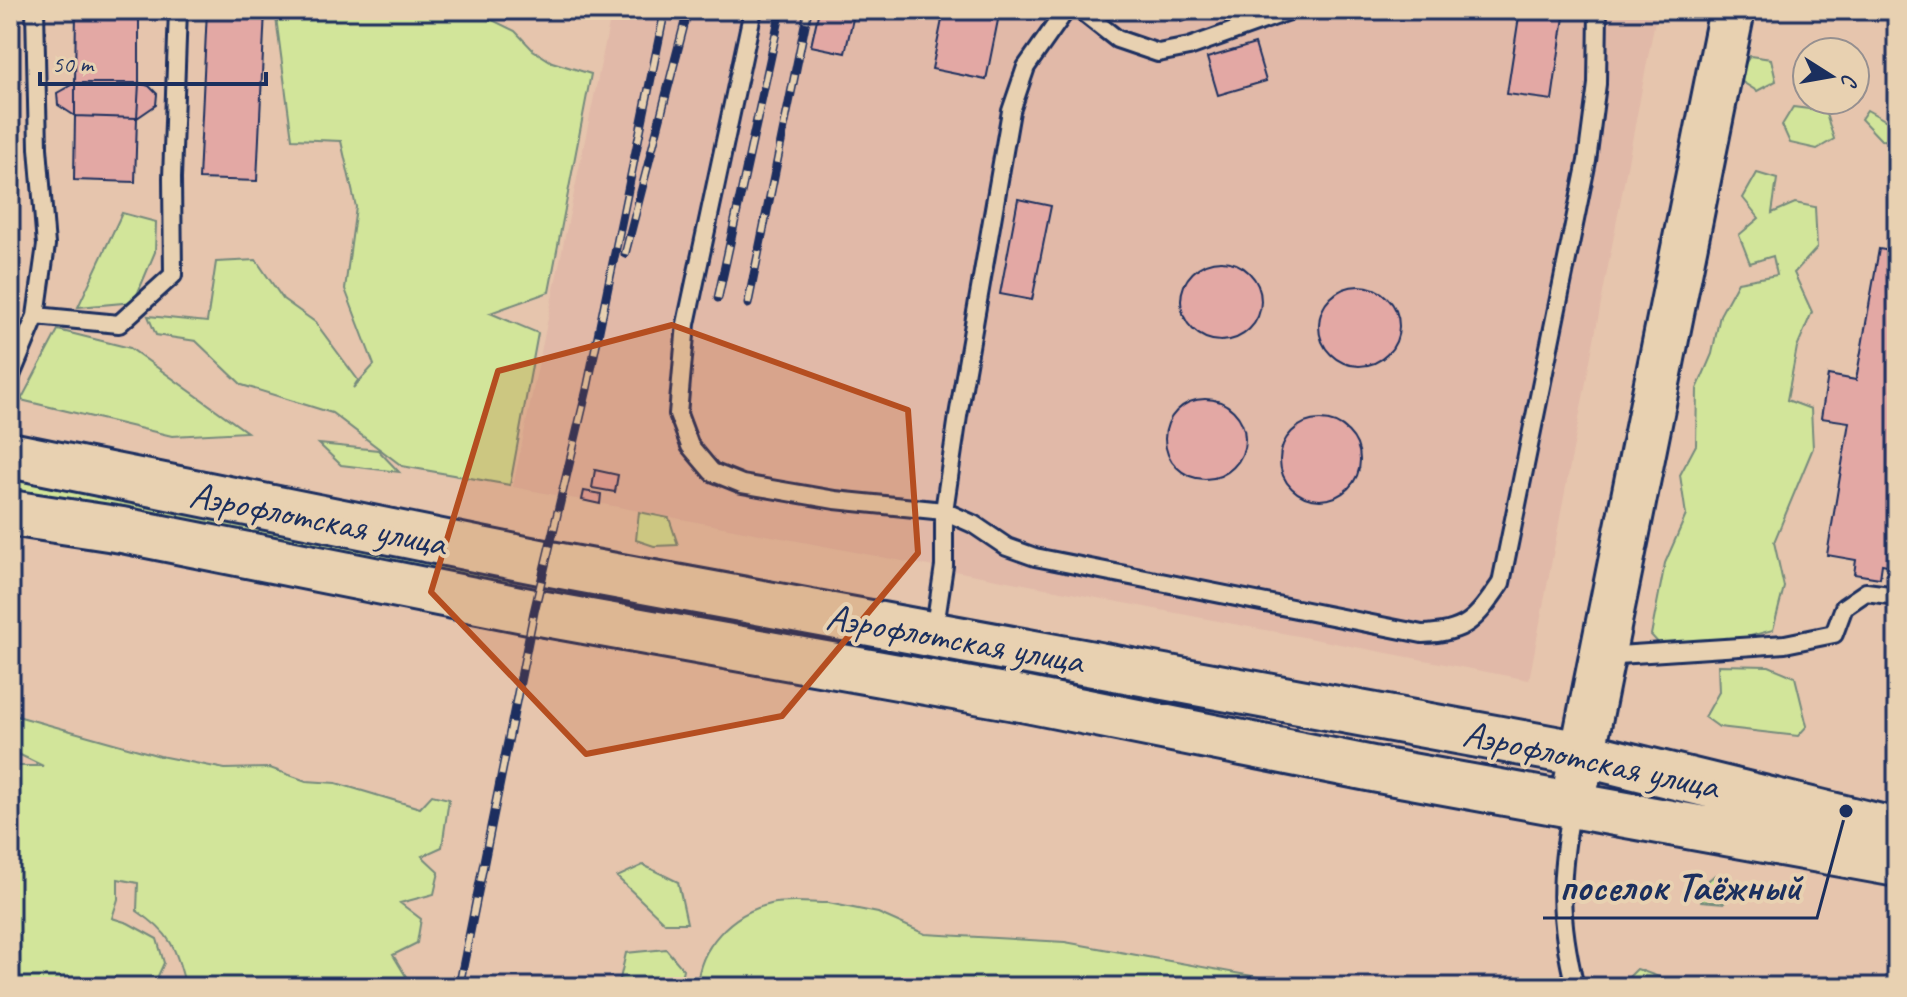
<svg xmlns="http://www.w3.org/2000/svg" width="1907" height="997" viewBox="0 0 1907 997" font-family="Caveat,sans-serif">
  <rect width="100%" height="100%" fill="#e6c5ad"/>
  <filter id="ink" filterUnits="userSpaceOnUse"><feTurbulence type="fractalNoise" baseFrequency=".0125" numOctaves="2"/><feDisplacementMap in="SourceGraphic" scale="16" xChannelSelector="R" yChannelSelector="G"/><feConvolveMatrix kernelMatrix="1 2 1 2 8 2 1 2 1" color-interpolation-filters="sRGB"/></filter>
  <g filter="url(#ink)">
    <path fill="#e1b9a8" d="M 612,10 L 1657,10 L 1529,680 L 513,487 Z"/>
    <path fill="#d2e59a" stroke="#768a7c" stroke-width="2" d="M 275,10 L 472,10 L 515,31 L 533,50 L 552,62 L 591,74 L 549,292 L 490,313 L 538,333 L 510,485 L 402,466 L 332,413 L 242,385 L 196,341 L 156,335 L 148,316 L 207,322 L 216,262 L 256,260 L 283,299 L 315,322 L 358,380 L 353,388 L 374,365 L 345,289 L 356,207 L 341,141 L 292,139 Z
      M 1750,56 L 1771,59 L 1776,81 L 1757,91 L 1736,78 Z
      M 1793,107 L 1825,111 L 1834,139 L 1817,149 L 1790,143 L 1782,125 Z
      M 1867,110 L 1885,120 L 1897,121 L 1897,141 L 1881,140 L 1861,119 Z
      M 1757,173 L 1777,179 L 1772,213 L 1795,203 L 1815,207 L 1817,248 L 1794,273 L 1812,312 L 1797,347 L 1787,400 L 1811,409 L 1813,448 L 1774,542 L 1784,587 L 1773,630 L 1735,640 L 1662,647 L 1651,635 L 1665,563 L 1686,515 L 1680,475 L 1696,445 L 1697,389 L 1712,354 L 1720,315 L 1738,282 L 1777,275 L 1773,256 L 1750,263 L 1739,235 L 1759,218 L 1743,198 Z
      M 122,213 L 156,222 L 155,252 L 134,302 L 78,307 Z
      M 58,330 L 130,348 L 247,432 L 172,436 L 21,400 Z
      M 319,444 L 378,450 L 399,472 L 341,465 Z
      M 10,479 L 512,577 L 510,588 L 10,493 Z
      M 639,512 L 669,518 L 678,545 L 654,546 L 636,540 Z
      M 1718,665 L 1769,666 L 1795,677 L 1807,726 L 1798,736 L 1719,727 L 1705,717 L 1719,692 Z
      M 10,714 L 160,756 L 225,769 L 270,768 L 306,781 L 336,783 L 420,808 L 432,795 L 449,799 L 442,847 L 422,856 L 439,872 L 434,894 L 400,903 L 421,919 L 417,943 L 393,955 L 407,978 L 403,987 L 346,987 L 327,981 L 312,987 L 186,987 C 175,947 172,934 137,911 L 138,883 L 118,879 L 118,899 L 112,918 L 128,923 L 157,939 L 164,963 L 153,987 L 10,987 L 10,766 L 43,766 L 10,750 Z
      M 643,865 L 678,882 L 687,923 L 665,923 L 617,877 Z
      M 1715,875 L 1735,887 L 1724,903 L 1701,901 L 1697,890 Z
      M 828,903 L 878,913 L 925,934 L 1065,942 L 1312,987 L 697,987 C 699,947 731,913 771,904 C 788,900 810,903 828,903 Z
      M 666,949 L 683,969 L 679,987 L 627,987 L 620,979 L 626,953 Z
      M 1637,969 L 1673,982 L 1675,987 L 1619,987 Z"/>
    <path fill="#e3a8a4" stroke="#1b2f5e" stroke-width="2" d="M 76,10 L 139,10 L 139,83 L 75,83 Z
      M 207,10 L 265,10 L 257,181 L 199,179 Z
      M 819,10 L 855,10 L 845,53 L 811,46 Z
      M 944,10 L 1000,10 L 986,80 L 932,69 Z
      M 1177,10 L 1221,10 L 1181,22 Z
      M 1520,10 L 1565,10 L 1552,100 L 1507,94 Z
      M 1255,44 L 1266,81 L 1218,95 L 1207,58 Z
      M 75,83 L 139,83 L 137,118 L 75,116 Z
      M 75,83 L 75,116 L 58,105 L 57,93 Z
      M 139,83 L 149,86 L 157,94 L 156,105 L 137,118 Z
      M 75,116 L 137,118 L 135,182 L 74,180 Z
      M 1018,199 L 1051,206 L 1032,300 L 1000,294 Z
      M 1879,249 L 1897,252 L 1897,567 L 1882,564 L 1880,578 L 1854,574 L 1856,560 L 1827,555 L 1849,422 L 1821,418 L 1828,375 L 1856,380 Z
      M1181 301a40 40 0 1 1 80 0a40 40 0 1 1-80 0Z
      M1319 326a40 40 0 1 1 80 0a40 40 0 1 1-80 0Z
      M1165 439a40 40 0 1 1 80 0a40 40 0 1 1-80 0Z
      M1280 460a40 40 0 1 1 80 0a40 40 0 1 1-80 0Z
      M 595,470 L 618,475 L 615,492 L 592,488 Z
      M 584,491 L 601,494 L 600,504 L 582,500 Z"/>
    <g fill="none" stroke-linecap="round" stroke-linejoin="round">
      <defs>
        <path id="lane" d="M 753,10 L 686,324 L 678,414 L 690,446 L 712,472 L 742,484 L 835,500 L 944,511 L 973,524 L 1007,547 L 1035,557 L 1422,634 C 1467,633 1476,619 1501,583 L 1587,161 L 1597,84 L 1598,10
          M 1080,10 L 1117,39 L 1158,53 L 1189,47 L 1292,10
          M 36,316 L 119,324 L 173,275 L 172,178 L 178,10
          M 10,378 L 36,316 L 46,245 L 38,148 L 35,10
          M 934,633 L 944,566 L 944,511 L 958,416 L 1011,111 L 1026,67 L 1066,10
          M 1603,656 L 1785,644 L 1834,634 L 1844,607 L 1866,592 L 1897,596
          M 1572,807 C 1559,878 1558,917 1575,987"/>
        <path id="secondary" d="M 10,455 L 545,563 L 1582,754 L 1897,831
          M 10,513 L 122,530 L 534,612 L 1027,700 L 1378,770 L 1897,864
          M 1577,781 L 1732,10"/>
      </defs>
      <use href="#lane" stroke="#1b2f5e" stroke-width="22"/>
      <use href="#secondary" stroke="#1b2f5e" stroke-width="50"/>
      <use href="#lane" stroke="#e8d1b1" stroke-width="16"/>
      <use href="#secondary" stroke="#e8d1b1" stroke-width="44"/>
      <defs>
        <path id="rail" d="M 625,254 L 688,10
          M 718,298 L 781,10
          M 748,304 L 808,10
          M 459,987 L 534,612 L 587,389 L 665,10"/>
      </defs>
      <use href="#rail" stroke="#1b2f5e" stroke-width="9"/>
      <use href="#rail" stroke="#e8d1b1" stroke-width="6" stroke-dasharray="18" stroke-linecap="butt"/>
    </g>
  </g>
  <path fill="#b54e20" fill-opacity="0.2" stroke="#b54e20" stroke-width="6" stroke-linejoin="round" d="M 672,325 L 908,410 L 918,553 L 782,716 L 586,754 L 431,592 L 498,371 Z"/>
  <g text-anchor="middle" stroke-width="8" stroke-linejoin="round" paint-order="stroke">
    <g font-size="38" fill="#1b2f5e" stroke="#e8d1b1">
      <text transform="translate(318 518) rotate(11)" y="13">Аэрофлотская улица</text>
      <text transform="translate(955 638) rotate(10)" y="13">Аэрофлотская улица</text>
      <text transform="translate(1591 759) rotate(12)" y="13">Аэрофлотская улица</text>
    </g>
  </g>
  <path fill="none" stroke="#1b2f5e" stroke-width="3" d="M1846 811L1817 918H1543"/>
  <circle fill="#1b2f5e" stroke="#e8d1b1" stroke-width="3" cx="1846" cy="811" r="8"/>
  <g font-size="40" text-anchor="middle" font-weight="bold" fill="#1b2f5e" stroke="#e8d1b1" stroke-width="8" stroke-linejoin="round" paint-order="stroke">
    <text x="1680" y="900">поселок Таёжный</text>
  </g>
  <rect width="1907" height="997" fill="none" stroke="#e8d1b1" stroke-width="40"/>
  <rect x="20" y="20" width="1867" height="957" fill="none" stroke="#1b2f5e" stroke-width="3" filter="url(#ink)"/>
  <g transform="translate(1831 76) rotate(101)"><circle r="38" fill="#e8d1b1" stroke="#969090" stroke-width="2"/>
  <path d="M0-6L14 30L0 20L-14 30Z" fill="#1b2f5e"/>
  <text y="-12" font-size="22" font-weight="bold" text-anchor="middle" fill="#1b2f5e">С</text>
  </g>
  <path d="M40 72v12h226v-12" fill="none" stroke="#1b2f5e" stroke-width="4"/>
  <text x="52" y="72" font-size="24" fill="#1b2f5e" stroke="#e8d1b1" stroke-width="6" paint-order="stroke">50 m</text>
</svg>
